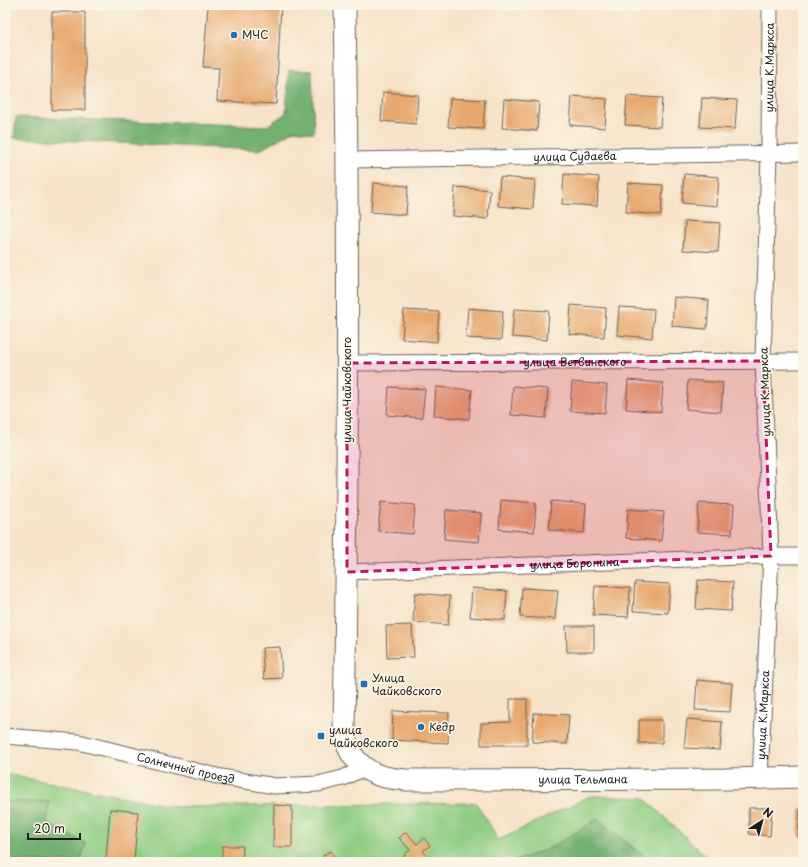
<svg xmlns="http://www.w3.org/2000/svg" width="808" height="867" viewBox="0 0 808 867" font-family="'Playpen Sans',sans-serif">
  <rect width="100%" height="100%" fill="#fcf5e5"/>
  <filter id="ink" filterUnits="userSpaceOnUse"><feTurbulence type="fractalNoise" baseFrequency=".025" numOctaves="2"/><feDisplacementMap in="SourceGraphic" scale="8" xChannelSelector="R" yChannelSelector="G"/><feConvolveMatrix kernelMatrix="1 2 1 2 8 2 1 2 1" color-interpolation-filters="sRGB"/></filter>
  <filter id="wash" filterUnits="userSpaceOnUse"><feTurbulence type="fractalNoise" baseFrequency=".012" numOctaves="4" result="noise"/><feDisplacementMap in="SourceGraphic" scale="16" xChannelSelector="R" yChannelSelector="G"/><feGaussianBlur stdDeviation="0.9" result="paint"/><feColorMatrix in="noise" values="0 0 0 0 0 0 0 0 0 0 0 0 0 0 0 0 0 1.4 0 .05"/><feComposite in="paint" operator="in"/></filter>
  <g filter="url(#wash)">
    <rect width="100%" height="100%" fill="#f6e3c9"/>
    <path fill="#8fcd83" stroke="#567450" d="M 5,774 L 176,807 L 476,803 L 499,840 L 590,796 L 644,798 L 712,862 L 5,862 Z"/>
    <path fill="#73b071" stroke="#486646" d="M 289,70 L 312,71 L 314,133 L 294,130 L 260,150 L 14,138 L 16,117 L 267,126 L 286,113 Z
      M 49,801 L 47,823 L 86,844 L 80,862 L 5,862 L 5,802 Z
      M 598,819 L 637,851 L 655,862 L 513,862 L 550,848 Z"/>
    <g id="blocks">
      <path fill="#e7a96f" d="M 223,5 L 281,5 L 276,104 L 217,101 L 219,68 L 203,67 L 208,6 L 223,7 Z
        M 518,5 L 554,5 L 553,9 L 518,7 Z
        M 52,12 L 85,12 L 85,110 L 52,110 Z
        M 383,92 L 418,95 L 416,124 L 381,121 Z
        M 572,96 L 607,99 L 605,128 L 570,125 Z
        M 627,96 L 662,98 L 660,127 L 625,125 Z
        M 450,98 L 485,100 L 483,129 L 448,127 Z
        M 702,98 L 737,100 L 735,129 L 700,127 Z
        M 504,99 L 539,102 L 537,131 L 502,128 Z
        M 564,174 L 599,177 L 597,206 L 562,204 Z
        M 684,174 L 719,177 L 717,206 L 682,203 Z
        M 500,177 L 535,180 L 533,209 L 498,206 Z
        M 373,183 L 408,186 L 406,215 L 371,212 Z
        M 628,183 L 663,185 L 661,215 L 626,212 Z
        M 455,187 L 490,190 L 488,219 L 453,216 Z
        M 685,221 L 720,223 L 718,252 L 683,250 Z
        M 674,297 L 709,300 L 707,329 L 672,326 Z
        M 571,305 L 606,308 L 604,337 L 569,334 Z
        M 619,307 L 654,309 L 652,338 L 617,335 Z
        M 468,308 L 503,311 L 501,340 L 466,338 Z
        M 514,309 L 549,311 L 547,340 L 512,337 Z
        M 404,310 L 439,312 L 437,342 L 402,339 Z
        M 628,380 L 663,383 L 661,412 L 626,409 Z
        M 688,380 L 723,383 L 721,412 L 686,409 Z
        M 572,382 L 607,385 L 605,413 L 570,411 Z
        M 513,386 L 548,389 L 546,418 L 511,415 Z
        M 389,387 L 425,389 L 422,418 L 387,415 Z
        M 436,387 L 472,390 L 469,419 L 434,416 Z
        M 501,500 L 536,503 L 534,532 L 499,529 Z
        M 551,501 L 586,504 L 584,533 L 549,530 Z
        M 381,502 L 415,505 L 413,534 L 378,531 Z
        M 699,503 L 734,505 L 732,534 L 697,532 Z
        M 628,509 L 664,512 L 661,541 L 626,538 Z
        M 446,510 L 481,513 L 479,542 L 444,539 Z
        M 698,580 L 733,582 L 731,611 L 696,609 Z
        M 635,582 L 670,584 L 668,613 L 633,611 Z
        M 595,586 L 630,588 L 628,617 L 593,615 Z
        M 472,588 L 507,591 L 505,620 L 470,617 Z
        M 522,588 L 558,590 L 555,619 L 520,617 Z
        M 415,593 L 450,596 L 448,625 L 413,622 Z
        M 412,625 L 414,657 L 387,658 L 386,626 Z
        M 566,626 L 594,626 L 594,652 L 567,652 Z
        M 280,647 L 282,678 L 264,679 L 262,648 Z
        M 697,680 L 732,683 L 730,712 L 695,710 Z
        M 510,699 L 527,699 L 527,745 L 481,745 L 481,723 L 510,722 Z
        M 393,711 L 449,713 L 448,743 L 392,740 Z
        M 534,713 L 569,715 L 567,744 L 532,742 Z
        M 687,719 L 722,722 L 720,750 L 684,748 Z
        M 639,720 L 662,720 L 662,743 L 639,743 Z
        M 274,805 L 292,806 L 292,847 L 273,847 Z
        M 749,808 L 772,808 L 770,836 L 749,834 Z
        M 800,808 L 803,808 L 803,838 L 798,837 Z
        M 110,809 L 138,812 L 134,861 L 106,859 Z
        M 406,832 L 417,844 L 424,838 L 430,846 L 423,851 L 429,858 L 424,862 L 420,862 L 416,857 L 410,862 L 404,855 L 410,850 L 399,838 Z
        M 222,846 L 243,846 L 242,862 L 222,862 Z
        M 331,851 L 336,861 L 339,858 L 341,862 L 327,862 L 323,855 Z"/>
    </g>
  </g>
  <g filter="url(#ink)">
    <use href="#blocks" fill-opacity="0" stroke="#686259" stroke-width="1"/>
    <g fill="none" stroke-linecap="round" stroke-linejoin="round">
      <defs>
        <g id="street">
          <path id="s1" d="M 348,160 L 803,153"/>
          <path id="s2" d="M 347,363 L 803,361"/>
          <path id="s3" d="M 347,572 L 771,556 L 803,556"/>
          <path id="s4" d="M 5,736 L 78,742 L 221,777 L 275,786 L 318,784 L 343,778 L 364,768"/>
          <path id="s5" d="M 760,778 L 771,556 L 763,361 L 769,153 L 770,5"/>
        </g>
        <g id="secondary">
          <path id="s6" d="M 345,5 C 349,247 348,489 344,731 C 345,736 346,742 348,746 C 350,752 354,758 358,762 C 373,777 387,778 407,780 L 726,779 L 803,777"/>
        </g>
      </defs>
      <use href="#street" stroke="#686259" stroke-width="17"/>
      <use href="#secondary" stroke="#686259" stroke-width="23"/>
      <use href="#street" stroke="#fff" stroke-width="15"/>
      <use href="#secondary" stroke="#fff" stroke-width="21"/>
    </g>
  </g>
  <path fill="#c2185b" fill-opacity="0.2" stroke="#c2185b" stroke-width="3" stroke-dasharray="8 5" stroke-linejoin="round" d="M 763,361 L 771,556 L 347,572 L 347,363 Z"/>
  <g fill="#1f6fb2" stroke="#fcf5e5" stroke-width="1.5">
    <circle cx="234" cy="35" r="4"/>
    <rect x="360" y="680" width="8" height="8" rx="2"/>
    <circle cx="421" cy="727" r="4"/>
    <rect x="317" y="732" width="8" height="8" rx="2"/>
  </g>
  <g text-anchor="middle" stroke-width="3.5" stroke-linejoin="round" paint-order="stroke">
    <g font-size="11" fill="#1c1c1c" stroke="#fcf5e5" text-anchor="start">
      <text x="242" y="39">МЧС</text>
      <text x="372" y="682">Улица<tspan x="372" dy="13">Чайковского</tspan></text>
      <text x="429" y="731">Кедр</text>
      <text x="329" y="734">улица<tspan x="329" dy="13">Чайковского</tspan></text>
    </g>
    <g font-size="11" fill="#1c1c1c" stroke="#fcf5e5">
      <text dy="4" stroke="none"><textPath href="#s5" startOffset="711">улица К.Маркса</textPath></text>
      <text dy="4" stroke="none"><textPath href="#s1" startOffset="227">улица Судаева</textPath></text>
      <text dy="4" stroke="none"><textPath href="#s2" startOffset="228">улица Ветвинского</textPath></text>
      <text transform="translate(347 390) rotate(-90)" y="4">улица Чайковского</text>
      <text transform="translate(765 392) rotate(-92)" y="4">улица К.Маркса</text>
      <text dy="4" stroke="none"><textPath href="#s3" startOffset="228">улица Боронина</textPath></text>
      <text dy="4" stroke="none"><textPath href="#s5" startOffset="63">улица К.Маркса</textPath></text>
      <text dy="4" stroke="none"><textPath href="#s4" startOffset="184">Солнечный проезд</textPath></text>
      <text dy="4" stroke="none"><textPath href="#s6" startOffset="990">улица Тельмана</textPath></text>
    </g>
  </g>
  <rect width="808" height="867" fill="none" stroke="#fcf5e5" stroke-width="20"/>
  <g transform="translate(762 821) rotate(36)" stroke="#fcf5e5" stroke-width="3" paint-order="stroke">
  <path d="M0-3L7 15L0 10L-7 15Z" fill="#1c1c1c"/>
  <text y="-6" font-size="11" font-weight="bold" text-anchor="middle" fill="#1c1c1c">N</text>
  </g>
  <path d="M28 833v6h52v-6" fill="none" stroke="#1c1c1c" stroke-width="2"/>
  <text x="34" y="833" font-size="12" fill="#1c1c1c" stroke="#fcf5e5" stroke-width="3" paint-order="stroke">20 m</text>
</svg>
